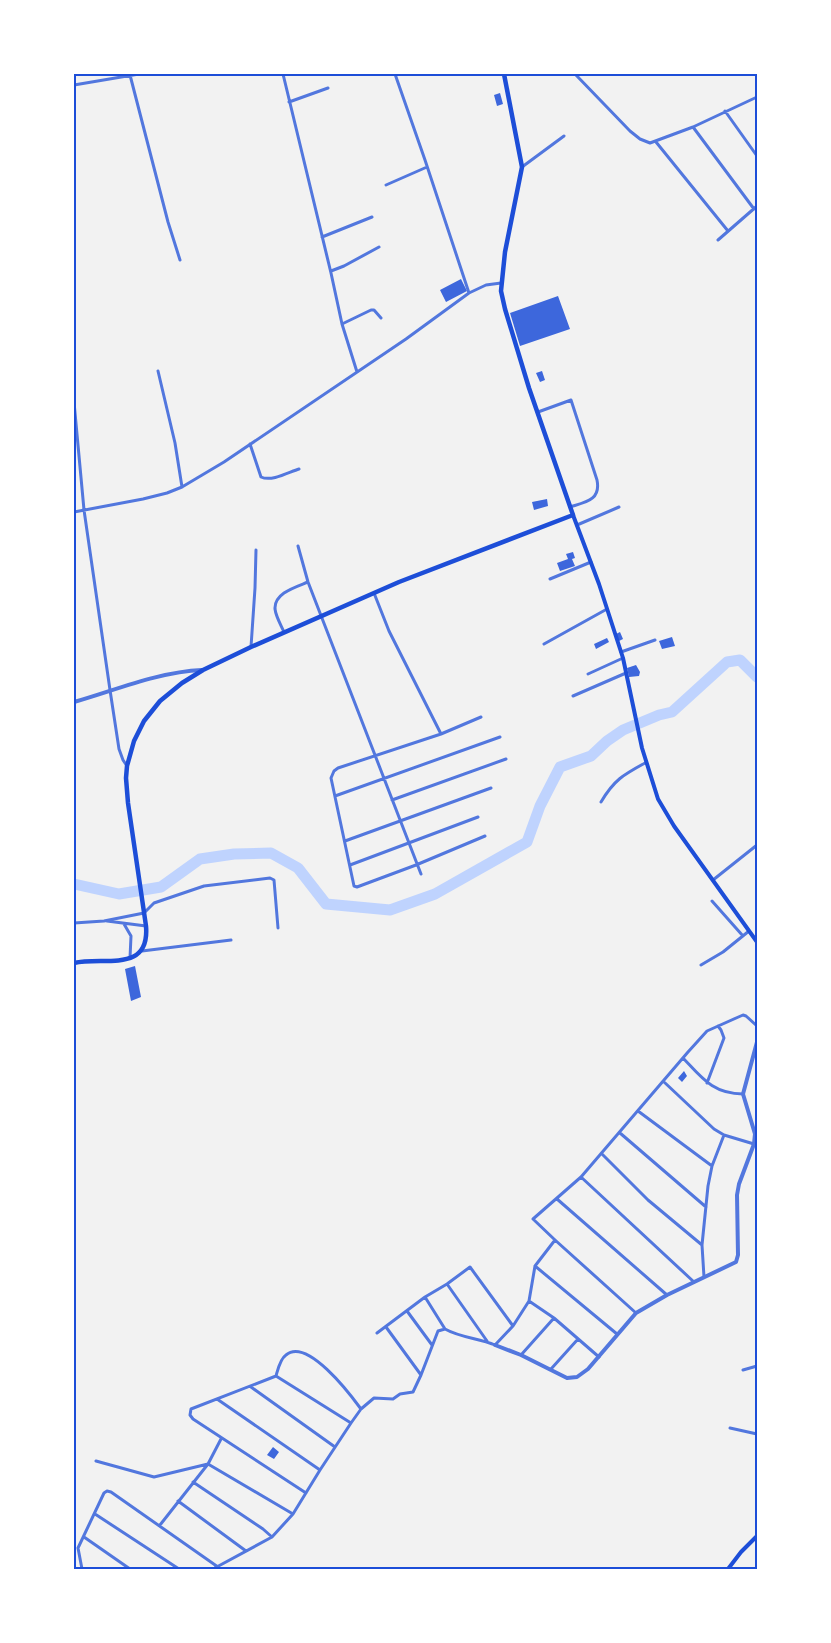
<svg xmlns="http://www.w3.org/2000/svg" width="831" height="1643" viewBox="0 0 831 1643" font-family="Ubuntu,sans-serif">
  <rect width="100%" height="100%" fill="#f2f2f2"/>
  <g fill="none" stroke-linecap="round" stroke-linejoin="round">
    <path stroke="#bfd3fe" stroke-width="11" d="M 74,884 L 119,894 L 161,887 L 200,859 L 234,854 L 271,853 L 298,868 L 326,904 L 390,910 L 435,894 L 527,842 L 540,806 L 560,767 L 591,756 L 607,741 L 623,730 L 659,715 L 672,712 L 727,662 L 740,660 L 757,677"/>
  </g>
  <path fill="#3d67dc" d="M 500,93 L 503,104 L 497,106 L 494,95 Z
    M 461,279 L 467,291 L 446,302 L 440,290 Z
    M 558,296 L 570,329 L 520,346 L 510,313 Z
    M 542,371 L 545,380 L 540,382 L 536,373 Z
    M 547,499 L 548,506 L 534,510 L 532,502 Z
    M 573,552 L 575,558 L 572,559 L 575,566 L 560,571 L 557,563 L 568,559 L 566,554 Z
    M 620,632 L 623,639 L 619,641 L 616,634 Z
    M 672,637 L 675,646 L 662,649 L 659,641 Z
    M 607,638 L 609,642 L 596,649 L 594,644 Z
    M 636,665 L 640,672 L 639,676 L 629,677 L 627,668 Z
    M 135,966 L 141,997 L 131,1001 L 125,969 Z
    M 684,1071 L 687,1076 L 682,1082 L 678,1078 Z
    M 273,1447 L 279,1452 L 274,1459 L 267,1455 Z"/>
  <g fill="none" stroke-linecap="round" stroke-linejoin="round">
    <path stroke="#5277de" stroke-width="3" d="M 283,74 L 331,273 L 342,324 L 357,372
      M 395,74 L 425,160 L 469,293
      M 575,74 L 630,131 L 640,139 L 650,143 L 693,127 L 757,97
      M 130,75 L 168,222 L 180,260
      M 74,85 L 139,74
      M 289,102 L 328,88
      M 725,111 L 757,156
      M 693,127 L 754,209
      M 656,142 L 728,231
      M 522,167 L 564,136
      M 386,185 L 427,167
      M 322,237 L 372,217
      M 718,240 L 757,206
      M 331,271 L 344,266 L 379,247
      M 342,324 L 371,310 L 374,310 L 381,318
      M 158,371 L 175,443 L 182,487
      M 74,402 L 84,510 L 110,690 L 119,749 L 123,760 L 127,766
      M 538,412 L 571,400 L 597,480 C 601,500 586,502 570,507
      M 250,444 L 261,477 C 272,482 289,472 299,469
      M 74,512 L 143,499 L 167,493 L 182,487 L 224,462 L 406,339 L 469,293 L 486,285 L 501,283
      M 577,525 L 619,507
      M 298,546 L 308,582 L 421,874
      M 550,579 L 591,562
      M 374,593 L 389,631 L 441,734
      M 284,632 C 281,625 276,617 275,609 C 274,593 296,587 308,582
      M 544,644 L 607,609
      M 251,647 L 255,588 L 256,550
      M 621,652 L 655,640
      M 588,674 L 623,658
      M 573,696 L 626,673
      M 481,717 L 441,734 L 338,768 L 334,771 L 331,778 L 354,886 L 357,887 L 416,865 L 485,836
      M 335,796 L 500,737
      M 392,800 L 506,759
      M 601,802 C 614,780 623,775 645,763
      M 345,841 L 491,788
      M 350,865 L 478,817
      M 713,880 L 757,845
      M 712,901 L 743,936
      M 107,921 L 146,926
      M 74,923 L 104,921 L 144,913 L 154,903 L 204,886 L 270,878 L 274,880 L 278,928
      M 124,924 L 131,936 L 130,958
      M 142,951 L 231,940
      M 701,965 L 723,952 L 749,931
      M 683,1058 C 702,1078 713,1094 743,1094
      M 663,1081 L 714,1129 L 724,1135 L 754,1144
      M 707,1083 L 724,1038 L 721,1030 L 718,1026
      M 638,1111 L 712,1166
      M 620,1133 L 706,1207
      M 602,1154 L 648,1200 L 702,1245
      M 581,1177 L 694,1282
      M 557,1199 L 667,1295
      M 535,1266 L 617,1334
      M 704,1277 L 702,1245 L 708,1186 L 712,1166 L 724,1135
      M 447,1284 L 487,1341
      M 425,1297 L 445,1329
      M 529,1301 L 554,1318 L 599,1357
      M 407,1311 L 432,1345
      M 636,1313 L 555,1240 L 533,1219 L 581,1177 L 688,1052 L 707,1031 L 743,1015 L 746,1016 L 757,1026
      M 386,1327 L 421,1375
      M 377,1333 L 425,1297 L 447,1284 L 470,1267 L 513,1326
      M 521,1355 L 554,1318
      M 551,1369 L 578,1339
      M 743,1370 L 757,1366
      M 276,1376 L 351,1423
      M 251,1387 L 335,1447
      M 217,1399 L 320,1470
      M 730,1428 L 757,1434
      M 96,1461 L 154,1477 L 208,1464 L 293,1514
      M 193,1482 L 263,1529 L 272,1537
      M 306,1493 L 193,1419 L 190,1415 L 191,1409 L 276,1376 C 278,1369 280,1359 286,1355 C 307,1337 350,1394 361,1409
      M 178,1501 L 246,1551
      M 95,1514 L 179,1569
      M 160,1525 L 208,1464 L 221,1439
      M 84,1537 L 130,1569
      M 82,1569 L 78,1548 L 104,1493 L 107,1491 L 111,1492 L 218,1567
      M 213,1569 L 272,1537 L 293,1514 L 320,1470 L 351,1423 L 361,1409 L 374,1398 L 393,1399 L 400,1394 L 413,1392 L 421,1375 L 438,1331 L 445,1329 C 461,1338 479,1338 495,1345 L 513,1326 L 529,1301 L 535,1266 L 555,1240"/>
    <path stroke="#5277de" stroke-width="4" d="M 74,702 C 116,690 158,672 202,670
      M 495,1345 L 521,1355 L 567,1378 L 577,1377 L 588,1369 L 636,1313 L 667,1295 L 736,1262 L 738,1255 L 737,1195 L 739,1184 L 754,1144 L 755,1134 L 743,1094 L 757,1042"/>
    <path stroke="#1d4ed8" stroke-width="4" d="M 573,515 L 599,584 L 623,658 L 642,748 L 658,799 L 674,826 L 757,942
      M 728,1569 L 741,1552 L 757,1536"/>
    <path stroke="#1d4ed8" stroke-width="4.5" d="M 74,963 C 103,956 150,974 146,926 L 128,803 L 126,778 L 127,766 L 134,741 L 144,721 L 160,701 L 182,683 L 203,670 L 251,647 L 399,582 L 573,515 L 529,388 L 505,309 L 501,291 L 505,252 L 522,167 L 504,74"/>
  </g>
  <rect width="831" height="1643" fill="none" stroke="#ffffff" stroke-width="150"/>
  <rect x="75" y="75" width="681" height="1493" fill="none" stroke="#1d4ed8" stroke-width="2"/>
</svg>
